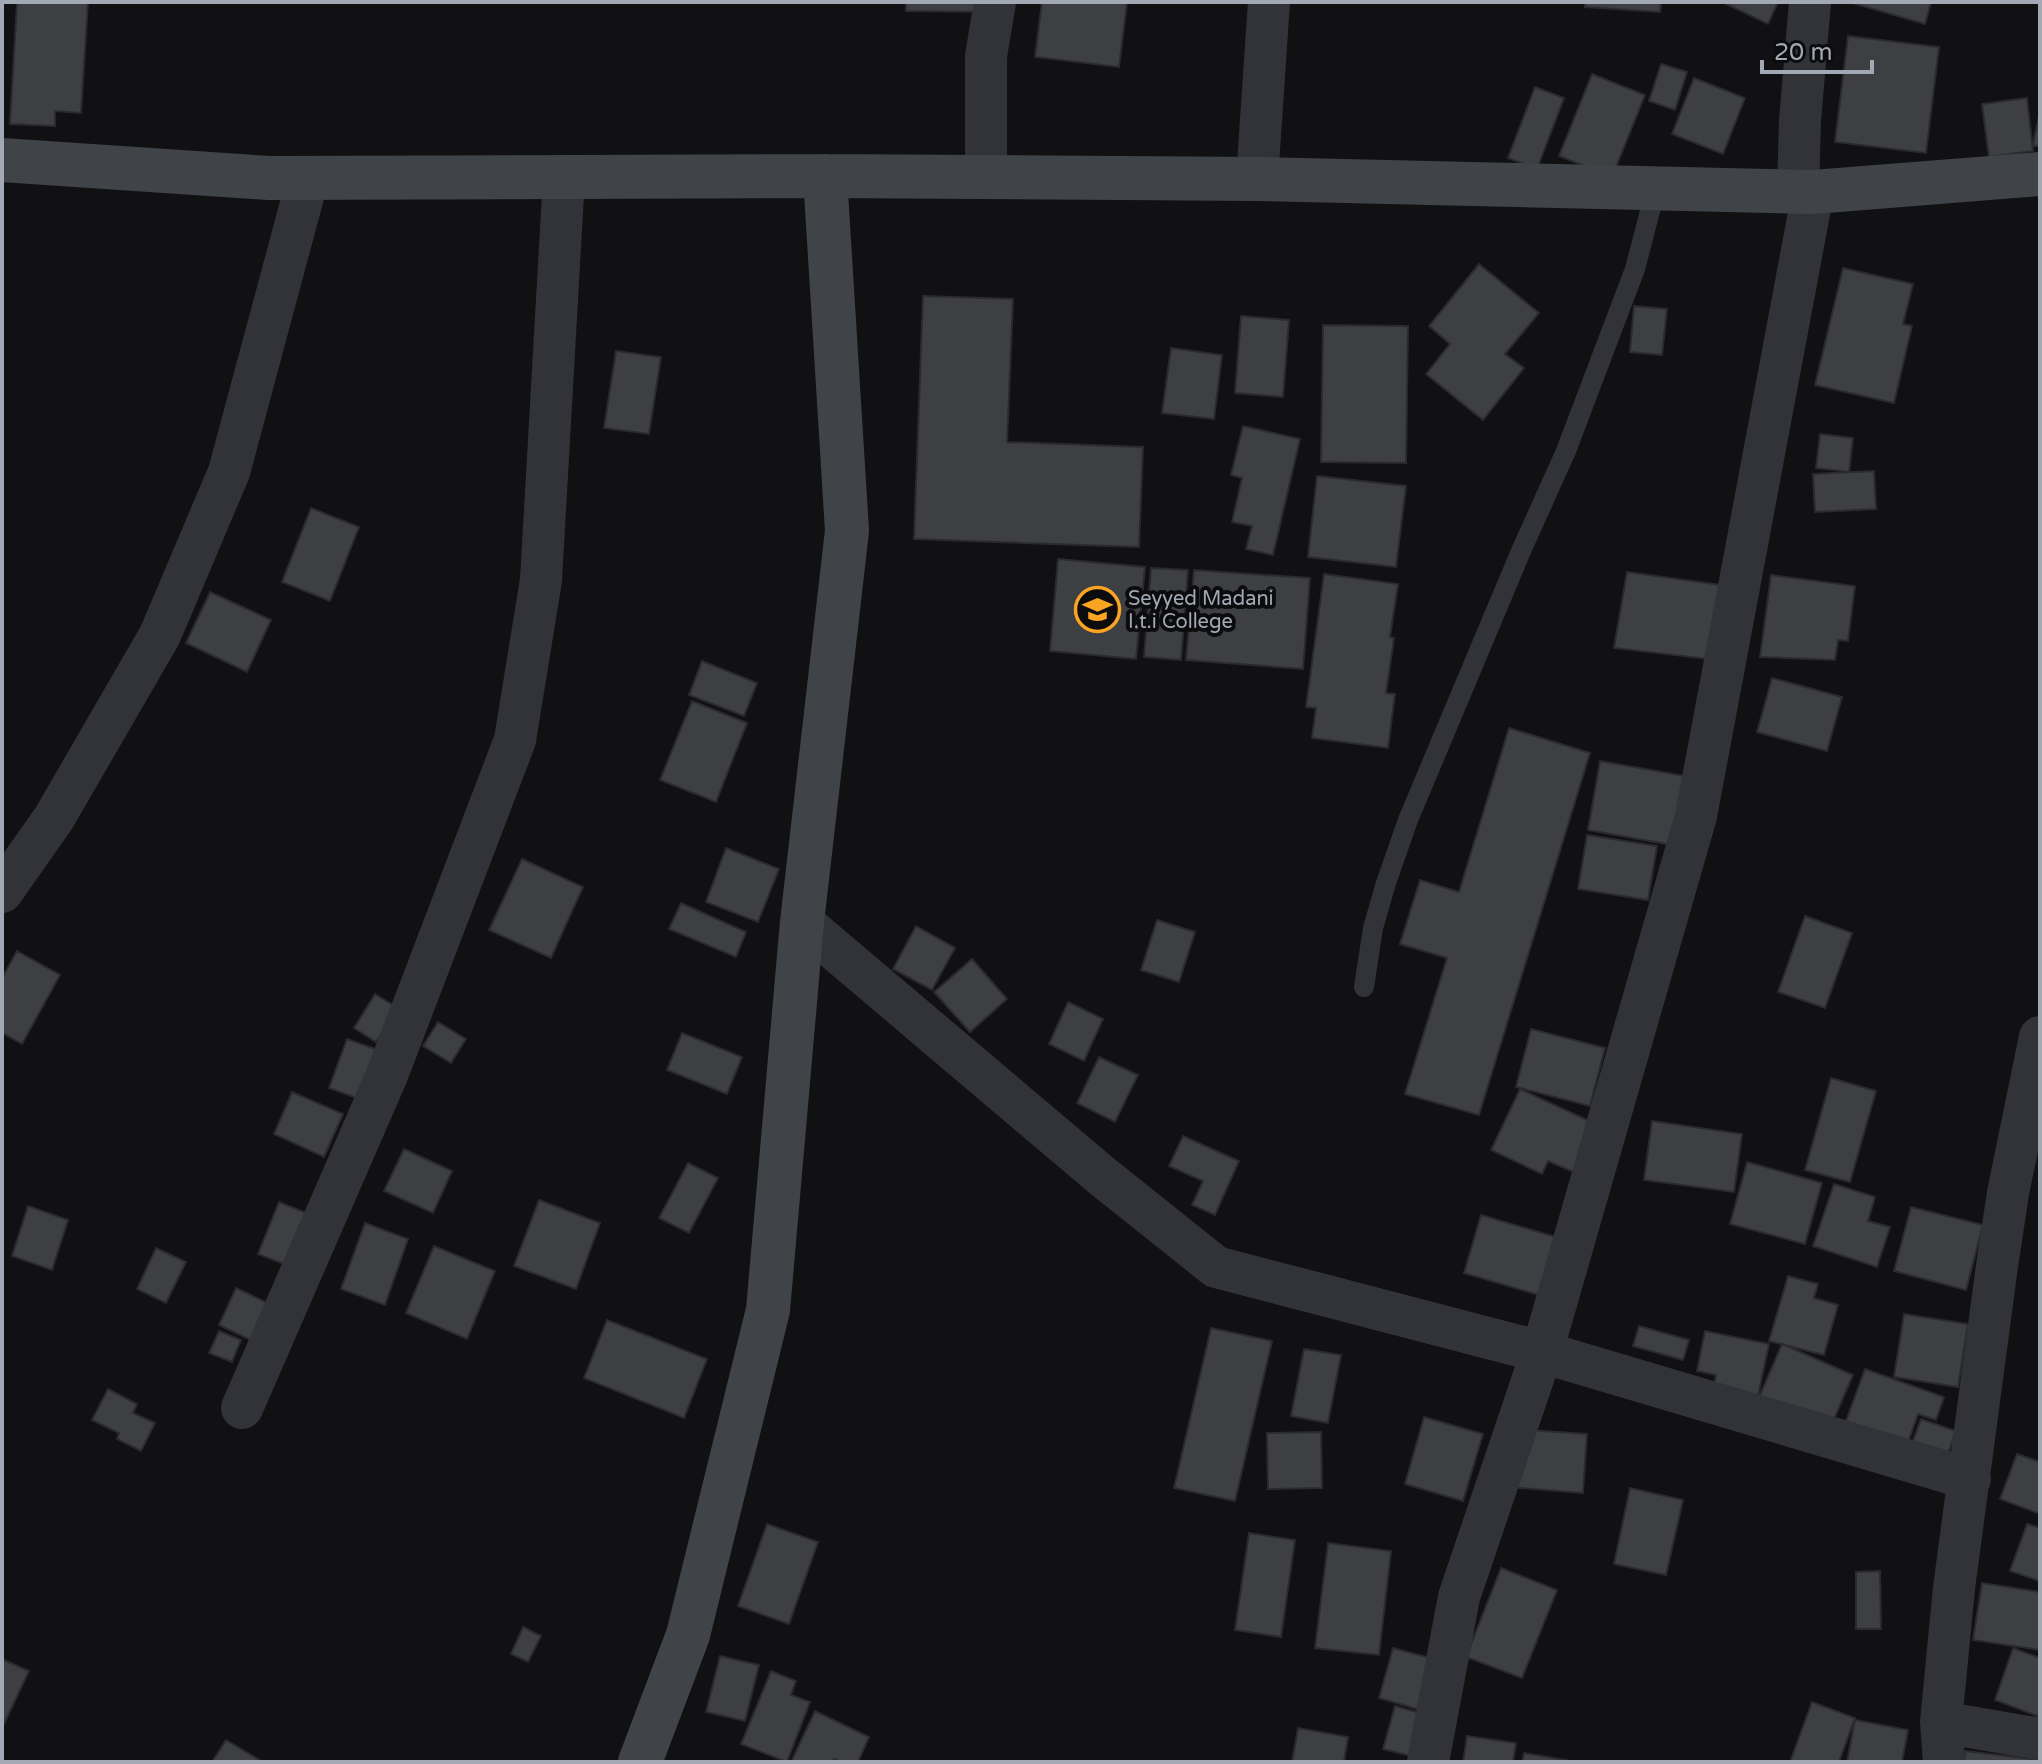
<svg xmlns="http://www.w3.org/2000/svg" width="2042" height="1764" viewBox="0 0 2042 1764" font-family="'Varela Round',sans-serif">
  <rect width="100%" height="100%" fill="#111113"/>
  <path fill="#3d3f43" stroke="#2b2b2f" stroke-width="2" d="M 17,2 L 88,2 L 81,113 L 55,111 L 55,126 L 10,124 Z
    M 906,2 L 989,2 L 989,12 L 906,11 Z
    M 1042,2 L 1127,2 L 1119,67 L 1035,57 Z
    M 1585,2 L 1661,2 L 1660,12 L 1585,7 Z
    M 1722,2 L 1778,2 L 1768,24 Z
    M 1849,2 L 1931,2 L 1925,24 Z
    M 1848,36 L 1939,47 L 1926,153 L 1835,142 Z
    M 1661,64 L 1687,72 L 1675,110 L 1649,101 Z
    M 1592,74 L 1645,95 L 1612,177 L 1559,156 Z
    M 1694,78 L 1745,98 L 1723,154 L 1672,134 Z
    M 1535,87 L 1564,98 L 1537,169 L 1508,158 Z
    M 2027,98 L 2033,151 L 1989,157 L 1982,104 Z
    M 2040,111 L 2040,147 L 2033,145 Z
    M 1479,264 L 1539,313 L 1505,354 L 1524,368 L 1483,420 L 1426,374 L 1450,344 L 1429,326 Z
    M 1843,268 L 1913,284 L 1903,324 L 1912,326 L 1894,403 L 1815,385 Z
    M 923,296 L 1013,299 L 1007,442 L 1143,447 L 1139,547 L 914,539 Z
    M 1634,306 L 1667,309 L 1662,355 L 1630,352 Z
    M 1241,316 L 1289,320 L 1283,397 L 1235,393 Z
    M 1323,325 L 1408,326 L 1406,463 L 1321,462 Z
    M 1171,348 L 1222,355 L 1214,419 L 1162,413 Z
    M 616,351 L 661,357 L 649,434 L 604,428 Z
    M 1243,426 L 1300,439 L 1273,555 L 1246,549 L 1252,526 L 1232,522 L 1242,478 L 1231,475 Z
    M 1820,434 L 1853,438 L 1849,472 L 1816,468 Z
    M 1874,471 L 1876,509 L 1815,512 L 1813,474 Z
    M 1317,476 L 1406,486 L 1396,567 L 1308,557 Z
    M 311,508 L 359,527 L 330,601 L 282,582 Z
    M 1058,559 L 1145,567 L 1136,659 L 1050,651 Z
    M 1151,568 L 1188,570 L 1181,660 L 1144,657 Z
    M 1194,570 L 1310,578 L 1303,669 L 1186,660 Z
    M 1627,572 L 1729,586 L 1717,660 L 1614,648 Z
    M 1324,574 L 1398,584 L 1390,637 L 1394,638 L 1386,693 L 1395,694 L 1388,748 L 1312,738 L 1316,708 L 1306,707 Z
    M 1771,575 L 1855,586 L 1848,641 L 1838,640 L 1835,660 L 1760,657 Z
    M 210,592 L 271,620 L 247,672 L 186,643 Z
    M 702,661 L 757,683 L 744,716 L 689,695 Z
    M 1772,678 L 1842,697 L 1827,751 L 1757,732 Z
    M 692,701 L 747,723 L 716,802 L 660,780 Z
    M 1509,728 L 1590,753 L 1479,1115 L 1405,1094 L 1447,958 L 1400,944 L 1420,880 L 1459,892 Z
    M 1600,761 L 1685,776 L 1672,845 L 1588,830 Z
    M 1587,835 L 1657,846 L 1648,900 L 1578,889 Z
    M 726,848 L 779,869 L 758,922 L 706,902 Z
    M 522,859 L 583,887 L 551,958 L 489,930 Z
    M 681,903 L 746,932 L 736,957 L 669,929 Z
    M 1805,916 L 1852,933 L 1825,1008 L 1778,992 Z
    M 1157,920 L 1195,932 L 1179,982 L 1141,970 Z
    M 916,926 L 955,948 L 932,990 L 893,969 Z
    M 17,951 L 60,975 L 22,1044 L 2,1033 L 2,978 Z
    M 972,959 L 1007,999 L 970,1032 L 934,992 Z
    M 375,994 L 398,1008 L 376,1042 L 354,1028 Z
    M 1068,1002 L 1103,1019 L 1084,1061 L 1049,1044 Z
    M 438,1022 L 466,1039 L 451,1063 L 423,1046 Z
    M 1531,1029 L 1605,1048 L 1590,1106 L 1516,1087 Z
    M 682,1033 L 742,1057 L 727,1094 L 667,1070 Z
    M 347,1039 L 381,1051 L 362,1100 L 329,1088 Z
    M 1099,1057 L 1138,1075 L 1115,1122 L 1077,1103 Z
    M 1831,1078 L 1876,1091 L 1850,1182 L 1805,1170 Z
    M 1520,1089 L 1598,1125 L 1576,1173 L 1548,1161 L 1542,1174 L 1491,1150 Z
    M 292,1092 L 343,1114 L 324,1157 L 274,1134 Z
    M 1652,1121 L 1742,1134 L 1734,1192 L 1644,1180 Z
    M 1183,1136 L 1239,1161 L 1215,1215 L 1192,1205 L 1203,1181 L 1169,1166 Z
    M 404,1149 L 452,1171 L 433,1213 L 384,1191 Z
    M 1747,1162 L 1822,1183 L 1805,1244 L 1730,1224 Z
    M 688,1163 L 718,1178 L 689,1233 L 659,1218 Z
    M 1834,1184 L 1875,1197 L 1868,1221 L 1890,1227 L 1877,1267 L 1813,1246 Z
    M 539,1200 L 600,1223 L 576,1289 L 514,1266 Z
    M 279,1202 L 309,1214 L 289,1266 L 258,1254 Z
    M 28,1206 L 68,1220 L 52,1270 L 12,1256 Z
    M 1911,1207 L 1983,1225 L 1966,1290 L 1894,1271 Z
    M 1481,1215 L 1566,1240 L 1549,1298 L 1464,1273 Z
    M 365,1223 L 408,1239 L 385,1305 L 341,1289 Z
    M 434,1246 L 495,1271 L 467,1339 L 406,1313 Z
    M 156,1248 L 186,1262 L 166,1303 L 137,1289 Z
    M 1788,1276 L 1818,1284 L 1814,1298 L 1838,1305 L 1824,1355 L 1769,1341 Z
    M 236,1288 L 272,1305 L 255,1342 L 219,1325 Z
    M 1904,1314 L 1968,1324 L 1958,1387 L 1894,1377 Z
    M 607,1320 L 707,1359 L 684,1418 L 584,1378 Z
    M 1639,1326 L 1689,1340 L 1683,1360 L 1633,1346 Z
    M 1211,1328 L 1272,1341 L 1235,1501 L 1174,1488 Z
    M 219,1331 L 241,1340 L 232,1362 L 209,1353 Z
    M 1705,1331 L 1769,1344 L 1755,1410 L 1711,1401 L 1716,1375 L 1697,1371 Z
    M 1782,1344 L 1853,1375 L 1828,1433 L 1757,1402 Z
    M 1304,1349 L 1341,1355 L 1328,1423 L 1291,1416 Z
    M 1865,1369 L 1944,1397 L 1936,1420 L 1918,1414 L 1904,1454 L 1842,1432 Z
    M 108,1389 L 137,1404 L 133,1413 L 155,1423 L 141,1451 L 117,1439 L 119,1433 L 92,1420 Z
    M 1424,1417 L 1483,1434 L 1463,1501 L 1405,1484 Z
    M 1921,1419 L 1956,1431 L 1945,1462 L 1910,1449 Z
    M 1512,1429 L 1587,1434 L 1583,1493 L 1508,1487 Z
    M 1321,1432 L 1322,1488 L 1268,1489 L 1267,1433 Z
    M 2017,1454 L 2040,1462 L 2040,1514 L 2000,1499 Z
    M 1630,1488 L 1683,1500 L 1666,1575 L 1614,1564 Z
    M 767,1524 L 818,1542 L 789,1624 L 738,1606 Z
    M 2027,1524 L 2040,1528 L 2040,1581 L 2010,1571 Z
    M 1249,1533 L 1295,1540 L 1281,1637 L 1235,1630 Z
    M 1328,1543 L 1391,1551 L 1379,1655 L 1315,1648 Z
    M 1501,1568 L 1557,1590 L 1522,1678 L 1466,1657 Z
    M 1880,1571 L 1881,1629 L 1856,1629 L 1856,1572 Z
    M 1982,1583 L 2040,1592 L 2040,1650 L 1973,1640 Z
    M 523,1627 L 541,1636 L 528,1662 L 511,1654 Z
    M 1393,1648 L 1445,1662 L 1431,1713 L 1379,1698 Z
    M 2013,1648 L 2040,1658 L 2040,1717 L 1995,1700 Z
    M 720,1656 L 759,1665 L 745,1721 L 706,1712 Z
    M 2,1659 L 29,1671 L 3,1726 L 2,1726 Z
    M 771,1671 L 796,1681 L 791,1695 L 810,1702 L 787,1762 L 741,1744 Z
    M 1812,1702 L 1855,1718 L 1839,1762 L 1790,1762 Z
    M 1395,1706 L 1438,1718 L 1427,1760 L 1383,1749 Z
    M 815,1711 L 869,1737 L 858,1762 L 841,1762 L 834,1759 L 833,1762 L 791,1762 Z
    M 1855,1720 L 1908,1730 L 1902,1762 L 1847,1762 Z
    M 1298,1728 L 1348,1737 L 1344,1762 L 1292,1762 Z
    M 1467,1736 L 1516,1743 L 1513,1762 L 1463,1762 Z
    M 226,1740 L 263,1762 L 212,1762 Z
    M 1965,1751 L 2040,1760 L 2040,1762 L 1964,1762 Z
    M 1524,1753 L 1577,1762 L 1522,1762 Z"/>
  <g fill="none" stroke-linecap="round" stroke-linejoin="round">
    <path stroke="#323338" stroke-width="20" d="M 1364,987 L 1373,928 L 1386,883 L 1408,820 L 1521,551 L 1566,451 L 1635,269 L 1656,188"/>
    <path stroke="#323338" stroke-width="42" d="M 986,177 L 986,56 L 995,2
      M 1257,179 L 1269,2
      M 1798,191 L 1800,121 L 1810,2
      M 2,892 L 54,818 L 160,635 L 229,472 L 308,178
      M 802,922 L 1102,1176 L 1216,1267 L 1542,1352 L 1970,1479
      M 242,1408 L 387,1075 L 515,740 L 541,580 L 564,177
      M 1941,1722 L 2040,1739
      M 1428,1762 L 1459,1597 L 1542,1352 L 1696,816 L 1813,192
      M 1944,1762 L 1941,1722 L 1954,1588 L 1997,1266 L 2008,1193 L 2040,1037"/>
    <path stroke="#404348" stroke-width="44" d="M 2,160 L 269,178 L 825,176 L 1257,179 L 1813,192 L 2040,174
      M 640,1762 L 688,1635 L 768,1310 L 802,922 L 847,531 L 825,176"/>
  </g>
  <defs>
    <symbol id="university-ring" viewBox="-11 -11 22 22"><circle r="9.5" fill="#0c0c0e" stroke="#faa423" stroke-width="1.5"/><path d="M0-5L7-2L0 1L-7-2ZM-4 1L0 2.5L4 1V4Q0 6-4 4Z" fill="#faa423"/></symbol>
  </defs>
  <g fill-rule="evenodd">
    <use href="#university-ring" x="1072" y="584" width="51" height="51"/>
  </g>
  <g text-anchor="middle" stroke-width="8" stroke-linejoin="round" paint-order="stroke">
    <g font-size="20" fill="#a2a9b4" stroke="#0c0c0e" text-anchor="start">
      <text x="1128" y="605">Seyyed Madani<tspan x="1128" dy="23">I.t.i College</tspan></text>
    </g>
  </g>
  <rect width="2042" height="1764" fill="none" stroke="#a2a9b4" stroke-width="8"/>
  <path d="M1762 60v12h110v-12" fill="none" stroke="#a2a9b4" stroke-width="4"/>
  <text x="1774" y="60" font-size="24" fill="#a2a9b4" stroke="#0c0c0e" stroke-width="6" paint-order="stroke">20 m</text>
</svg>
